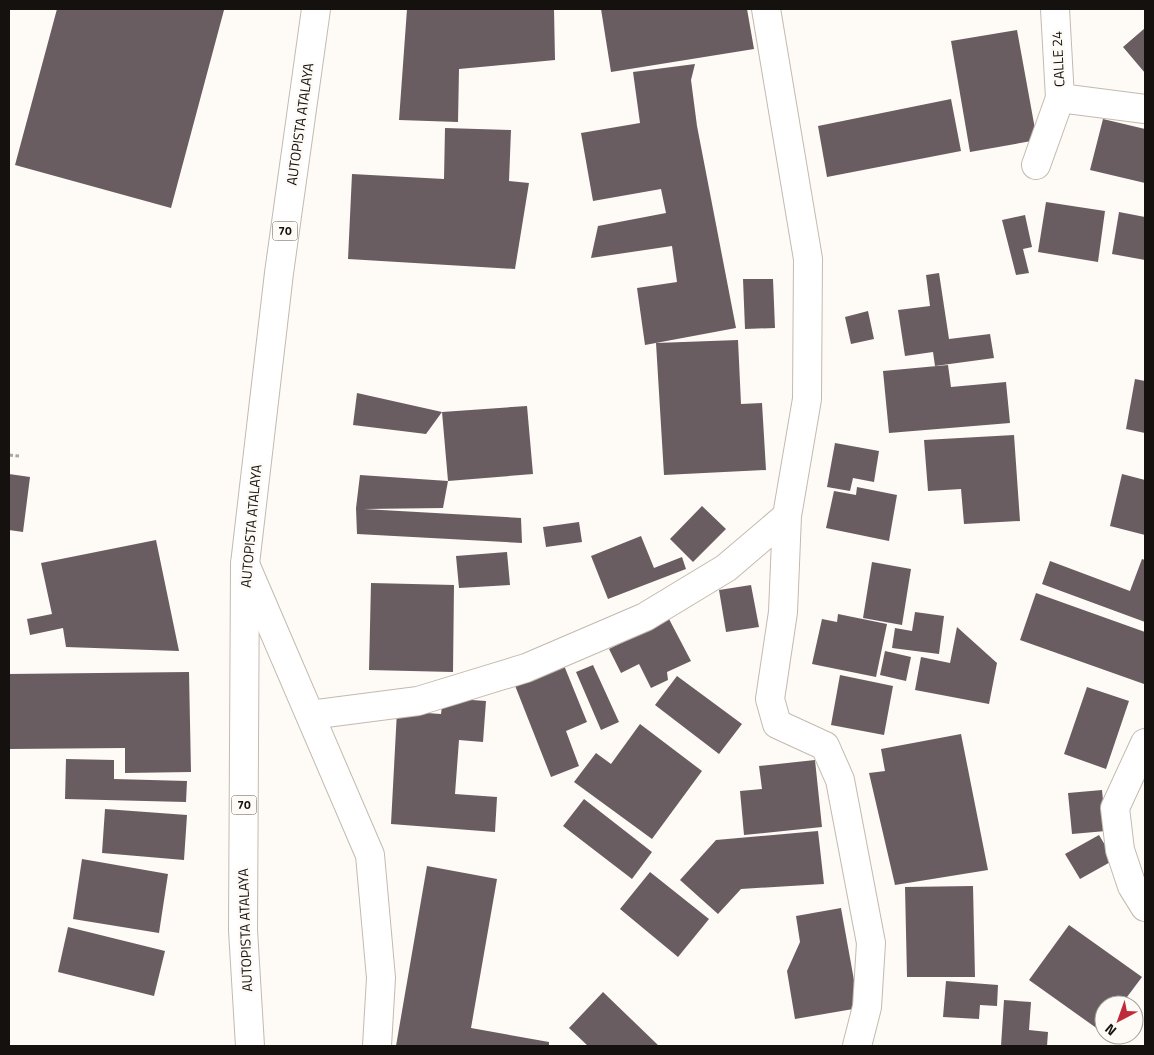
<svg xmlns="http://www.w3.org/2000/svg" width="1154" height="1055" viewBox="0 0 1154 1055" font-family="'Titillium Web',sans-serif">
  <rect width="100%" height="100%" fill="#fefaf6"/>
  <path fill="#695d62" d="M 57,9 L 218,9 L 224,10 L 171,208 L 15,165 Z
    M 407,9 L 554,9 L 555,60 L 459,69 L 458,122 L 399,120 Z
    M 601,9 L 747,9 L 754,49 L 611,72 Z
    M 1145,28 L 1145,73 L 1123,47 Z
    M 1017,30 L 1037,140 L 970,152 L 951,41 Z
    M 695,64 L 691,80 L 697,126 L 736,328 L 645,345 L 637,288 L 677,282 L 672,246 L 591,258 L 598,226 L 666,213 L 661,189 L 593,201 L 581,133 L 640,123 L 633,72 Z
    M 951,99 L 961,151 L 827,177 L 818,126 Z
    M 1103,119 L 1145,129 L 1145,183 L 1090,170 Z
    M 445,128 L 511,130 L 509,181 L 529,183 L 515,269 L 348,259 L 352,174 L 444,179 Z
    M 1046,202 L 1105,211 L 1098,262 L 1038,252 Z
    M 1119,212 L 1145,217 L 1145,260 L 1112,254 Z
    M 1025,215 L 1032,247 L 1023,249 L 1029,273 L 1016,275 L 1002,220 Z
    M 939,273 L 949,339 L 990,334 L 994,358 L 935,366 L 933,352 L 905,356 L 898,310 L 930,306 L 926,275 Z
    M 743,279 L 773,279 L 775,328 L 745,329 Z
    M 868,311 L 874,339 L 851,344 L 845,317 Z
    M 738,340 L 741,404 L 762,403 L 766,470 L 664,475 L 656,343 Z
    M 948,365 L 951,387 L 1006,382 L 1010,423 L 889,433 L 883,371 Z
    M 1135,379 L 1145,381 L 1145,433 L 1126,429 Z
    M 357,393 L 442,412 L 527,406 L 533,474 L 448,481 L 442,412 L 426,434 L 353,425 Z
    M 1014,435 L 1020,521 L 964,524 L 961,489 L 928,491 L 924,440 Z
    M 835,443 L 879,451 L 874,482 L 853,478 L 850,491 L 827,487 Z
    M 9,474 L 30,477 L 23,532 L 9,530 Z
    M 1122,474 L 1145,480 L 1145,535 L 1110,526 Z
    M 360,475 L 448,481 L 443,508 L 364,509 L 521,518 L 522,543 L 357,534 L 356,508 Z
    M 857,487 L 897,495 L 889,541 L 826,528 L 834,491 L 856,495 Z
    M 702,506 L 726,529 L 693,562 L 670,539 Z
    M 579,522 L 582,542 L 546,547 L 543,527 Z
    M 641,536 L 654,568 L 682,557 L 686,569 L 608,599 L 591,556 Z
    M 156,540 L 179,651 L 66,647 L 63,628 L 30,635 L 27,619 L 52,614 L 41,563 Z
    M 507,552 L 510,585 L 459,588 L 456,556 Z
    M 1142,559 L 1145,560 L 1145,622 L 1042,584 L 1050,561 L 1130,591 Z
    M 872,562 L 911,569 L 902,625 L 863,618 Z
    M 371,583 L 454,585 L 453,672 L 369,670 Z
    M 751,585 L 759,627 L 726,632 L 719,590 Z
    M 1036,593 L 1145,632 L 1144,684 L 1020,640 Z
    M 915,612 L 944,616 L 939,654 L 892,648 L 895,628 L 912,631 Z
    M 838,614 L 887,624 L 876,677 L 812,664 L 822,619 L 837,622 Z
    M 669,619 L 691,661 L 667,672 L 668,680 L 651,688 L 639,664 L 621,673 L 609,649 Z
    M 957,627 L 997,663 L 989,704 L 915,690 L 921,657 L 950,663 Z
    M 885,651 L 911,657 L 906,681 L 880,675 Z
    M 563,663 L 587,722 L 566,731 L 579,766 L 551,777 L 514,683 Z
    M 593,665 L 619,722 L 601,730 L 576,672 Z
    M 189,672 L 191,772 L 125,773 L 125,748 L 9,749 L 9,674 Z
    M 840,675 L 893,686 L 884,735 L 831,725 Z
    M 677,676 L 742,724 L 719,754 L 655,705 Z
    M 1087,687 L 1129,701 L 1106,769 L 1064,754 Z
    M 443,698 L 486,701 L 483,742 L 459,740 L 455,794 L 497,797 L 495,832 L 391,824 L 397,711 L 441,714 Z
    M 640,724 L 702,771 L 652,839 L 574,782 L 596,753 L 611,764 Z
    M 961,734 L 988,870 L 895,885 L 869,773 L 885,771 L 881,749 Z
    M 66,759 L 114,760 L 114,779 L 187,781 L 186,802 L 65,799 Z
    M 815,760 L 822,827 L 744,835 L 740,791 L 762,789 L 759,766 Z
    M 1102,790 L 1106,831 L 1072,834 L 1068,793 Z
    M 584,799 L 652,852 L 632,879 L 563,826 Z
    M 105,809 L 187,815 L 184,860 L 102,853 Z
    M 818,831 L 824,884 L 741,889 L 718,914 L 680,880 L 716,840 Z
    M 1099,835 L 1114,860 L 1080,879 L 1065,854 Z
    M 82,859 L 168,874 L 159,933 L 73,919 Z
    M 427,866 L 497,879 L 471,1028 L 549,1042 L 549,1046 L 396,1046 Z
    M 650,872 L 709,919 L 678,957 L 620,909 Z
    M 973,886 L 975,977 L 907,977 L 905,887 Z
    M 841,908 L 859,1008 L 795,1019 L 787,971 L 800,942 L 796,916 Z
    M 1069,925 L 1142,977 L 1121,1005 L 1104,1005 L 1104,1029 L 1102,1032 L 1029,980 Z
    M 68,927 L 165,951 L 154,996 L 58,972 Z
    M 946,981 L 998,985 L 997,1006 L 980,1005 L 979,1019 L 943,1017 Z
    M 603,992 L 659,1046 L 588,1046 L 569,1028 Z
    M 1004,1000 L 1031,1002 L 1029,1030 L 1048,1032 L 1047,1046 L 1001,1046 Z"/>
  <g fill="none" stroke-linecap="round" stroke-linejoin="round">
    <defs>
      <path id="minor" d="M 766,9 L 808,259 L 807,399 L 787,516 L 783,612 L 770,699 L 777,724 L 825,746 L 840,780 L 871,943 L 867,1007 L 857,1046
        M 1060,98 L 1145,109
        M 1036,165 L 1060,98 L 1055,9
        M 245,564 L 370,855 L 381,978 L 377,1046
        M 310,715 L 418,701 L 526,668 L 645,617 L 726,568 L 787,516
        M 1145,743 L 1115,808 L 1120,850 L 1132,886 L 1145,907"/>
      <path id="primary" d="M 250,1046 L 243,930 L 245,564 L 279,273 L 316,9"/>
    </defs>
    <use href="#minor" stroke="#c3baaf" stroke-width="30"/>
    <use href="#primary" stroke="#c3baaf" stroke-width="30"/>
    <path stroke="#a9a5a1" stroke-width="3" stroke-dasharray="4 2.5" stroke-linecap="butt" d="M 9,455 L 19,456"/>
    <use href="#minor" stroke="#fff" stroke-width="28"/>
    <use href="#primary" stroke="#fff" stroke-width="28"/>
  </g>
  <g text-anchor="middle" stroke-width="5" stroke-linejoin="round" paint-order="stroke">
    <g fill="#fefaf6" stroke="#5a5754" stroke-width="1">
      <rect x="272.5" y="221.5" width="25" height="19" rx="4"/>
      <rect x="231.5" y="795.5" width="25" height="19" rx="4"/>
    </g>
    <g font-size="12" font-weight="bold" fill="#14110e">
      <text x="285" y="235">70</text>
      <text x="244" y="809">70</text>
    </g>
    <g font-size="14" fill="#14110e" stroke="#fefaf6">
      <text transform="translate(1058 59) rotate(-93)" y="5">CALLE 24</text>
      <text transform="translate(300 124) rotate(-82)" y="5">AUTOPISTA ATALAYA</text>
      <text transform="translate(251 526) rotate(-85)" y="5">AUTOPISTA ATALAYA</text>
      <text transform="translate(245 930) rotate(-92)" y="5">AUTOPISTA ATALAYA</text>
    </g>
  </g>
  <rect width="1154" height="1055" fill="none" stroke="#14110e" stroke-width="20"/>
  <g transform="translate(1119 1020) rotate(221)"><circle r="24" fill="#fefaf6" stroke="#a09d99"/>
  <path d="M0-4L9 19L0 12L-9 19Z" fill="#bd2c38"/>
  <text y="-8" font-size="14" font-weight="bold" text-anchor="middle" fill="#14110e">N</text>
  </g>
</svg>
